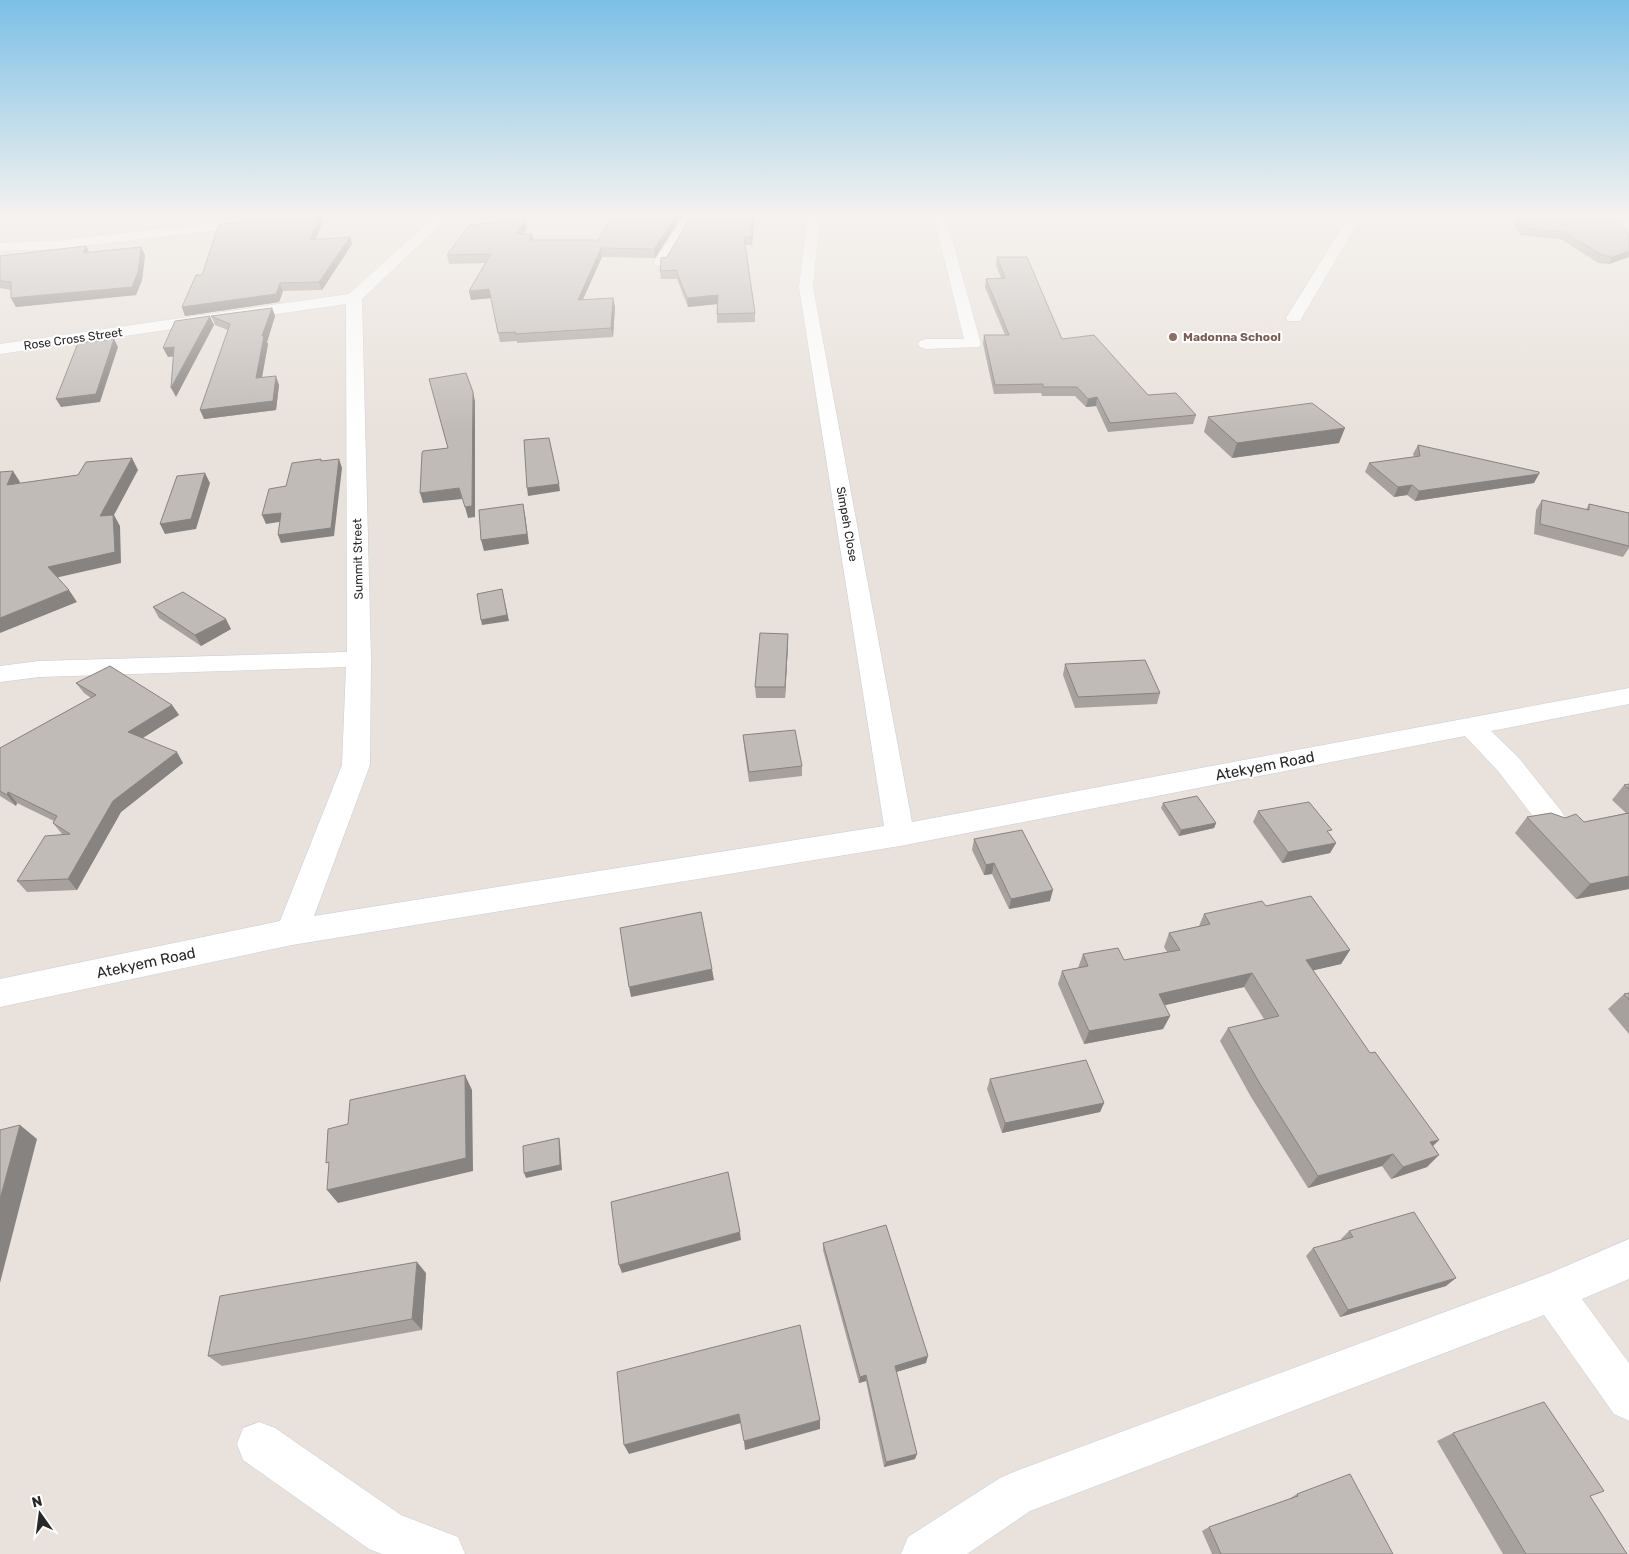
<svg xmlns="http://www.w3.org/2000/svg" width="1629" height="1554" viewBox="0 0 1629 1554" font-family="Rubik,sans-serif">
  <rect width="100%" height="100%" fill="#e9e1db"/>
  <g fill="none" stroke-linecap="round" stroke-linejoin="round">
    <defs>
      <path id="street" d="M 300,213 L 339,213 L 333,217 L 55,249 L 0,251 L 0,243 L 55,241 Z
        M 439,213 L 452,213 L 362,299 L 371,659 L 370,765 L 314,916 L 884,826 L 799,287 L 808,213 L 820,213 L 813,287 L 912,822 L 1629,688 L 1629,704 L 1491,731 L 1518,757 L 1562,812 L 1566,820 L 1562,828 L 1552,831 L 1542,828 L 1498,771 L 1465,736 L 900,846 L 292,945 L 0,1007 L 0,979 L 280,921 L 342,765 L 346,667 L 39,677 L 0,682 L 0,666 L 39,661 L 347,652 L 346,304 L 0,354 L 0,344 L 349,294 Z
        M 685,213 L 697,213 L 666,265 L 656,265 L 654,262 Z
        M 933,213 L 945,213 L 981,344 L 979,347 L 926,349 L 920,347 L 918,344 L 920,341 L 926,339 L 964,339 Z
        M 1351,213 L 1363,213 L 1300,321 L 1288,321 L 1286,318 Z
        M 1629,1239 L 1629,1279 L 1582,1299 L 1629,1363 L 1629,1421 L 1614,1414 L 1544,1315 L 1030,1511 L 967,1554 L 901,1554 L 908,1537 L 1000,1478 L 1016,1471 L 1550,1273 Z
        M 259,1422 L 275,1428 L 401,1515 L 458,1537 L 465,1554 L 382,1554 L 369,1549 L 243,1460 L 237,1444 L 243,1428 Z"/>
    </defs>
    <use href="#street" stroke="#c9ced8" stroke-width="1"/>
    <use href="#street" fill="#fff" fill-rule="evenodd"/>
  </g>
  <path fill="#a6a19d" d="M 684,213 L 655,258 L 602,257 L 583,299 L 615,307 L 613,337 L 517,343 L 517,341 L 500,342 L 491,298 L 471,300 L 469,291 L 485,263 L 449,264 L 447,255 L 526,220 L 527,228 L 523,234 L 533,240 L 598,240 Z
    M 693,213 L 754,213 L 752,245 L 745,245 L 755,313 L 755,322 L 717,323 L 717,304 L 688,307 L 677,279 L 661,279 L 660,271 L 667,257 Z
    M 1517,213 L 1594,213 L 1596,220 L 1629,234 L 1629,257 L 1609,264 L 1598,263 L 1561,239 L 1520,235 L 1513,222 Z
    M 323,220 L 316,240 L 350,237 L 352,244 L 322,290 L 283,291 L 279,302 L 185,316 L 182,307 L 202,275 Z
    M 86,246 L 89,252 L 141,247 L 145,255 L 142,280 L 136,295 L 16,307 L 11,298 L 11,290 L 0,288 L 0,256 Z
    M 997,257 L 1062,339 L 1148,395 L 1196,415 L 1193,424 L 1108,432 L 1096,406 L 1086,407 L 1075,396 L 1042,396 L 1041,393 L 994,394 L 983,344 L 984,335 L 1005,335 L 985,287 L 986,279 L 1001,278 L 996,265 Z
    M 272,308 L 275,316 L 267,342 L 268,344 L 262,378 L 279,385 L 276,410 L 204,419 L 228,330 L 215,325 L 211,316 Z
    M 1208,417 L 1339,443 L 1232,458 L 1204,432 Z
    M 1418,445 L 1534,483 L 1415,501 L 1407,495 L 1394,497 L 1365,472 L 1369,463 L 1414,457 L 1413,454 Z
    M 1542,500 L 1586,510 L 1589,504 L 1629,513 L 1629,548 L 1623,557 L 1534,534 L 1536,510 Z
    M 153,607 L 231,629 L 201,646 L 159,618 Z
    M 788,634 L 788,644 L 785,698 L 756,698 L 755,687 Z
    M 1065,664 L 1160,693 L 1157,704 L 1075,708 L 1063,675 Z
    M 76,683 L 172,705 L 179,715 L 142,738 L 183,763 L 121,812 L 77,890 L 27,892 L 17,881 L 62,834 L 53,823 L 54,821 L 17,803 L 16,806 L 0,796 L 0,748 L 91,698 L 84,693 Z
    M 743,735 L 802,766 L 802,776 L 749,782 L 744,746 Z
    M 1629,784 L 1629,889 L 1576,899 L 1515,833 L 1527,817 L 1565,818 L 1584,822 L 1626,813 L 1612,800 L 1624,785 Z
    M 1163,803 L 1216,823 L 1214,828 L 1179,836 L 1161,808 Z
    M 1258,811 L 1330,834 L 1336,843 L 1330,853 L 1282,863 L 1253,822 Z
    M 974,839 L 1050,901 L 1009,909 L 992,874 L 984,875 L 972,850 Z
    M 1266,906 L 1350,950 L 1341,964 L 1313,970 L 1433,1146 L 1427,1167 L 1391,1179 L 1382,1166 L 1308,1188 L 1251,1097 L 1220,1041 L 1228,1028 L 1264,1019 L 1244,987 L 1164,1005 L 1170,1016 L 1163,1029 L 1084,1044 L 1058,984 L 1062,971 L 1078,968 L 1083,954 L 1124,960 L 1167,952 L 1164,947 L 1169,933 L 1199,926 L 1204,914 Z
    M 1629,993 L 1629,1034 L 1608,1009 L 1624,994 Z
    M 990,1079 L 1104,1103 L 1100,1112 L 1002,1133 L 987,1089 Z
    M 1349,1231 L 1446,1286 L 1340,1317 L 1306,1256 L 1313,1248 L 1342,1240 L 1341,1239 Z
    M 823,1243 L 926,1363 L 896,1372 L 915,1459 L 884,1467 L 866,1381 L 859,1383 L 823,1250 Z
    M 426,1273 L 422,1330 L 222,1366 L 208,1356 Z
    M 1453,1433 L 1590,1496 L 1627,1554 L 1503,1554 L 1437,1441 Z
    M 1297,1494 L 1393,1554 L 1212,1554 L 1202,1531 L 1209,1527 L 1289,1499 Z"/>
  <path fill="#878380" d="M 198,213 L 284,213 L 226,220 L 225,216 L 200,219 Z
    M 321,213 L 323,220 L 313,248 L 310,240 Z
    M 678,213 L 684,213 L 655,258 L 654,249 Z
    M 753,213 L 754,217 L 752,245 L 751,237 Z
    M 526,220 L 527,228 L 517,242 L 516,234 Z
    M 532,234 L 534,242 L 529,240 Z
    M 350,237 L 352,244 L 322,290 L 319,282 Z
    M 86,246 L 90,254 L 83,253 Z
    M 141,247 L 145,255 L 142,280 L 136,295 L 16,307 L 11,298 Z
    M 601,248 L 602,257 L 579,308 L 578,300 Z
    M 1629,251 L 1629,257 L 1609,264 L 1612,257 Z
    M 280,283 L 283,291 L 279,302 L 185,316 L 182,307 Z
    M 489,289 L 491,298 L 471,300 L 469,291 Z
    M 718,295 L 718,304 L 688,307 L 687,298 Z
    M 613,298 L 615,307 L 613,337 L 611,328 Z
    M 272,308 L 275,316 L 267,342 L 268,344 L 260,387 L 256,378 L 262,336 Z
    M 210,316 L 214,325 L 176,397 L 171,388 Z
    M 114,339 L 118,347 L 100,402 L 61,407 L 56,399 Z
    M 174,347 L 178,356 L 168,357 L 163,348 Z
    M 276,376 L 279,385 L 276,410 L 204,419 L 200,410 Z
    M 473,392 L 475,401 L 475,517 L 468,518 L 465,507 Z
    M 1097,397 L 1096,406 L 1086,407 L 1088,399 Z
    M 1345,428 L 1339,443 L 1232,458 L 1237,443 Z
    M 132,458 L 138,470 L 114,515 L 120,526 L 121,563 L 55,578 L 48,567 L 100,516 Z
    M 339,459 L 342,468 L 334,536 L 281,543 L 278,535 Z
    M 13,471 L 20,482 L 14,496 L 7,485 Z
    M 205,473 L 210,483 L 196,529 L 165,534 L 160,524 Z
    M 1539,474 L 1534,483 L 1415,501 L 1419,491 Z
    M 559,484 L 560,491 L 528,496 L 527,488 Z
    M 1412,485 L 1407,495 L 1394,497 L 1398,487 Z
    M 459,488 L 462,499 L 423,503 L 420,493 Z
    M 523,504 L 525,515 L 529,544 L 484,551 L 481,540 Z
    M 281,513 L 285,521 L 266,524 L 262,515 Z
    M 502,589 L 509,621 L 482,625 L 481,620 Z
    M 69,590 L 77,602 L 0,633 L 0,618 Z
    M 226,619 L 231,629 L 201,646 L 195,635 Z
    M 788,634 L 788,644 L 785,698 L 785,687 Z
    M 172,705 L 179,715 L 135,743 L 128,732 Z
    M 177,752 L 183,763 L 121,812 L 77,890 L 68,879 L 113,801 Z
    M 8,792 L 17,803 L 16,806 L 7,795 Z
    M 1216,823 L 1214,828 L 1179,836 L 1181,830 Z
    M 1336,843 L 1330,853 L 1282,863 L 1288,852 Z
    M 994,863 L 992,874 L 984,875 L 986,865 Z
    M 1629,876 L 1629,889 L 1576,899 L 1590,884 Z
    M 1053,890 L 1050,901 L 1009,909 L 1011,899 Z
    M 1350,950 L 1341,964 L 1298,974 L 1306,960 Z
    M 712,969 L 714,980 L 631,997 L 629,987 Z
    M 1252,973 L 1244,987 L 1153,1008 L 1159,994 Z
    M 1170,1016 L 1163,1029 L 1084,1044 L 1089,1031 Z
    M 465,1075 L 472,1090 L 473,1171 L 338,1203 L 327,1190 Z
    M 1104,1103 L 1100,1112 L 1002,1133 L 1005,1123 Z
    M 20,1125 L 37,1139 L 0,1283 L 0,1199 Z
    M 559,1138 L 560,1143 L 562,1170 L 526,1178 L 524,1173 Z
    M 1439,1140 L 1427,1152 L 1430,1142 Z
    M 1393,1154 L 1382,1166 L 1308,1188 L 1318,1176 Z
    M 1439,1155 L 1427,1167 L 1391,1179 L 1403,1167 Z
    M 740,1232 L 741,1240 L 622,1273 L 619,1265 Z
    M 417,1262 L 426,1273 L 422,1330 L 412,1319 Z
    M 1456,1278 L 1446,1286 L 1340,1317 L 1348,1310 Z
    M 928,1356 L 926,1363 L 893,1373 L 895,1366 Z
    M 866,1375 L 866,1381 L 859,1383 L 860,1377 Z
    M 739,1414 L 741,1423 L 629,1454 L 624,1445 Z
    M 820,1420 L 820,1429 L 745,1450 L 744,1441 Z
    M 917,1454 L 915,1459 L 884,1467 L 886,1462 Z"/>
  <path fill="#c1bbb7" stroke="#878380" d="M 317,213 L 321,213 L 310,240 L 350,237 L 319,282 L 280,283 L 276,294 L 182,307 L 196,275 L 202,275 L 219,224 Z
    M 614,213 L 678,213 L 654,249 L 601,248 L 578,300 L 613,298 L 611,328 L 515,334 L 516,332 L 498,333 L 489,289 L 469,291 L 491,254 L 447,255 L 469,225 L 526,220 L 516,234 L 532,234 L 529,240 L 598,240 Z
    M 693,213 L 753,213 L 751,237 L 744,237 L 755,313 L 717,314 L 718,295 L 687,298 L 676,270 L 660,271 L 661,258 L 667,257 Z
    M 1517,213 L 1594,213 L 1596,220 L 1617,222 L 1629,234 L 1629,251 L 1612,257 L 1602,255 L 1565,232 L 1524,228 L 1517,215 Z
    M 86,246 L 83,253 L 141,247 L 138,272 L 132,287 L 11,298 L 11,282 L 0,281 L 0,256 Z
    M 997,257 L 1027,257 L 1062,339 L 1094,335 L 1148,395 L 1176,393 L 1196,415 L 1110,423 L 1097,397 L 1088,399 L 1077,387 L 1043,387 L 1043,384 L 995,385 L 984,335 L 1009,335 L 986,279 L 1005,278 Z
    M 272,308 L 262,336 L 264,336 L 256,378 L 276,376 L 273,401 L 200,410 L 230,324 L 211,316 Z
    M 210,316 L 171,388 L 174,347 L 163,348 L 175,321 Z
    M 114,339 L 96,394 L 56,399 L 78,343 Z
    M 466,373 L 473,392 L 472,506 L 465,507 L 459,488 L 420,493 L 422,453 L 423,451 L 448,448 L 429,379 Z
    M 1312,403 L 1345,428 L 1237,443 L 1208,417 Z
    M 549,438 L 559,484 L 527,488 L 524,440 Z
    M 1418,445 L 1539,472 L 1539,474 L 1419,491 L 1412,485 L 1398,487 L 1369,463 L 1420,456 Z
    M 132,458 L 100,516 L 113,515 L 115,552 L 48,567 L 69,590 L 0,618 L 0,472 L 13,471 L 7,485 L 78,475 L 86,462 Z
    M 321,459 L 321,461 L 339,459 L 331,528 L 278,535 L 281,513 L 262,515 L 269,489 L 286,486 L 292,463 Z
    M 205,473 L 191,519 L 160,524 L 177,476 Z
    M 1542,500 L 1589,510 L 1589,504 L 1629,513 L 1629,546 L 1540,524 Z
    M 523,504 L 527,534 L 481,540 L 479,510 Z
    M 502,589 L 507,615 L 481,620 L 477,594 Z
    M 183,592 L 226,619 L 195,635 L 153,607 Z
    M 760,633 L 788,634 L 785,687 L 755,687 Z
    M 1145,660 L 1160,693 L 1078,697 L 1065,664 Z
    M 110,666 L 172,705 L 128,732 L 177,752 L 113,801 L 68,879 L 17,881 L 45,836 L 70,834 L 53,823 L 57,816 L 8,792 L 7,795 L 0,791 L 0,748 L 96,695 L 76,683 Z
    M 795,730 L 802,766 L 749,772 L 743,735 Z
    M 1629,784 L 1629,789 L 1624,785 Z
    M 1197,796 L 1216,823 L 1181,830 L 1163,803 Z
    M 1309,802 L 1332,830 L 1327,831 L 1336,843 L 1288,852 L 1258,811 Z
    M 1551,813 L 1565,818 L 1576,814 L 1584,822 L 1629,813 L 1629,876 L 1590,884 L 1527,817 Z
    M 1022,830 L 1053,890 L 1011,899 L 994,863 L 986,865 L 974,839 Z
    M 1311,896 L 1350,950 L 1306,960 L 1370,1053 L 1375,1052 L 1439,1140 L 1430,1142 L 1439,1155 L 1403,1167 L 1393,1154 L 1318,1176 L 1260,1084 L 1228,1028 L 1279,1016 L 1252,973 L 1159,994 L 1170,1016 L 1089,1031 L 1062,971 L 1088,966 L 1083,954 L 1118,948 L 1124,960 L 1180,950 L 1169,933 L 1210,924 L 1204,914 L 1262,901 L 1266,906 Z
    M 701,912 L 712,969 L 629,987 L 620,928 Z
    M 1629,993 L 1629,1000 L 1624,994 Z
    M 1086,1060 L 1104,1103 L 1005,1123 L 990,1079 Z
    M 465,1075 L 466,1158 L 327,1190 L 329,1162 L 326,1163 L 328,1129 L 348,1124 L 350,1100 Z
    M 20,1125 L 0,1199 L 0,1130 Z
    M 559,1138 L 560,1165 L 524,1173 L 523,1146 Z
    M 728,1172 L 740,1232 L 619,1265 L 611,1202 Z
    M 1414,1212 L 1456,1278 L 1348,1310 L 1313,1248 L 1353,1237 L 1349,1231 Z
    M 886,1225 L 928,1356 L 895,1366 L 917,1454 L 886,1462 L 866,1375 L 860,1377 L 823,1243 Z
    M 417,1262 L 412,1319 L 208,1356 L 220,1296 Z
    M 800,1325 L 820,1420 L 744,1441 L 739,1414 L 624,1445 L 617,1372 Z
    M 1544,1402 L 1604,1491 L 1590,1496 L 1627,1554 L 1526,1554 L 1453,1433 Z
    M 1350,1474 L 1393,1554 L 1221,1554 L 1209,1527 L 1298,1496 L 1297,1494 Z"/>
  <linearGradient id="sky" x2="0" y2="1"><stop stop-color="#7bc0e6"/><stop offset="0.5" stop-color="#f5f2ef"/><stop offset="1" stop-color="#f5f2ef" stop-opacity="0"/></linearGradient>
  <rect width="1629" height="430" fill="url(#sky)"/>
  <circle fill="#8d6e63" stroke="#fff" stroke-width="2" cx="1173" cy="337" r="5"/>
  <g text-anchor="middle" stroke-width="4" stroke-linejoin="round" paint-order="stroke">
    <g font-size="12" font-weight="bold" fill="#785e54" stroke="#fff" text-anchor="start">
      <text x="1183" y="341">Madonna School</text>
    </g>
    <g font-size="12" fill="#282828" stroke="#fff">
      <text transform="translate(73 339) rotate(-8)" y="4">Rose Cross Street</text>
      <text transform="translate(847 524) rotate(80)" y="4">Simpeh Close</text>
      <text transform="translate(358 559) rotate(-91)" y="4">Summit Street</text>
    </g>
    <g font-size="15" fill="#282828" stroke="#fff">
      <text transform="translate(1265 766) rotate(-11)" y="5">Atekyem Road</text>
      <text transform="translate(146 963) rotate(-12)" y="5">Atekyem Road</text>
    </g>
  </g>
  <g transform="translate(40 1514) rotate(346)" stroke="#ffffff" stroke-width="4" paint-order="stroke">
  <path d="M0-4L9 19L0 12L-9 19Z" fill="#282828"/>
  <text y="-8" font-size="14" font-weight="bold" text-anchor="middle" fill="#282828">N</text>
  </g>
</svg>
